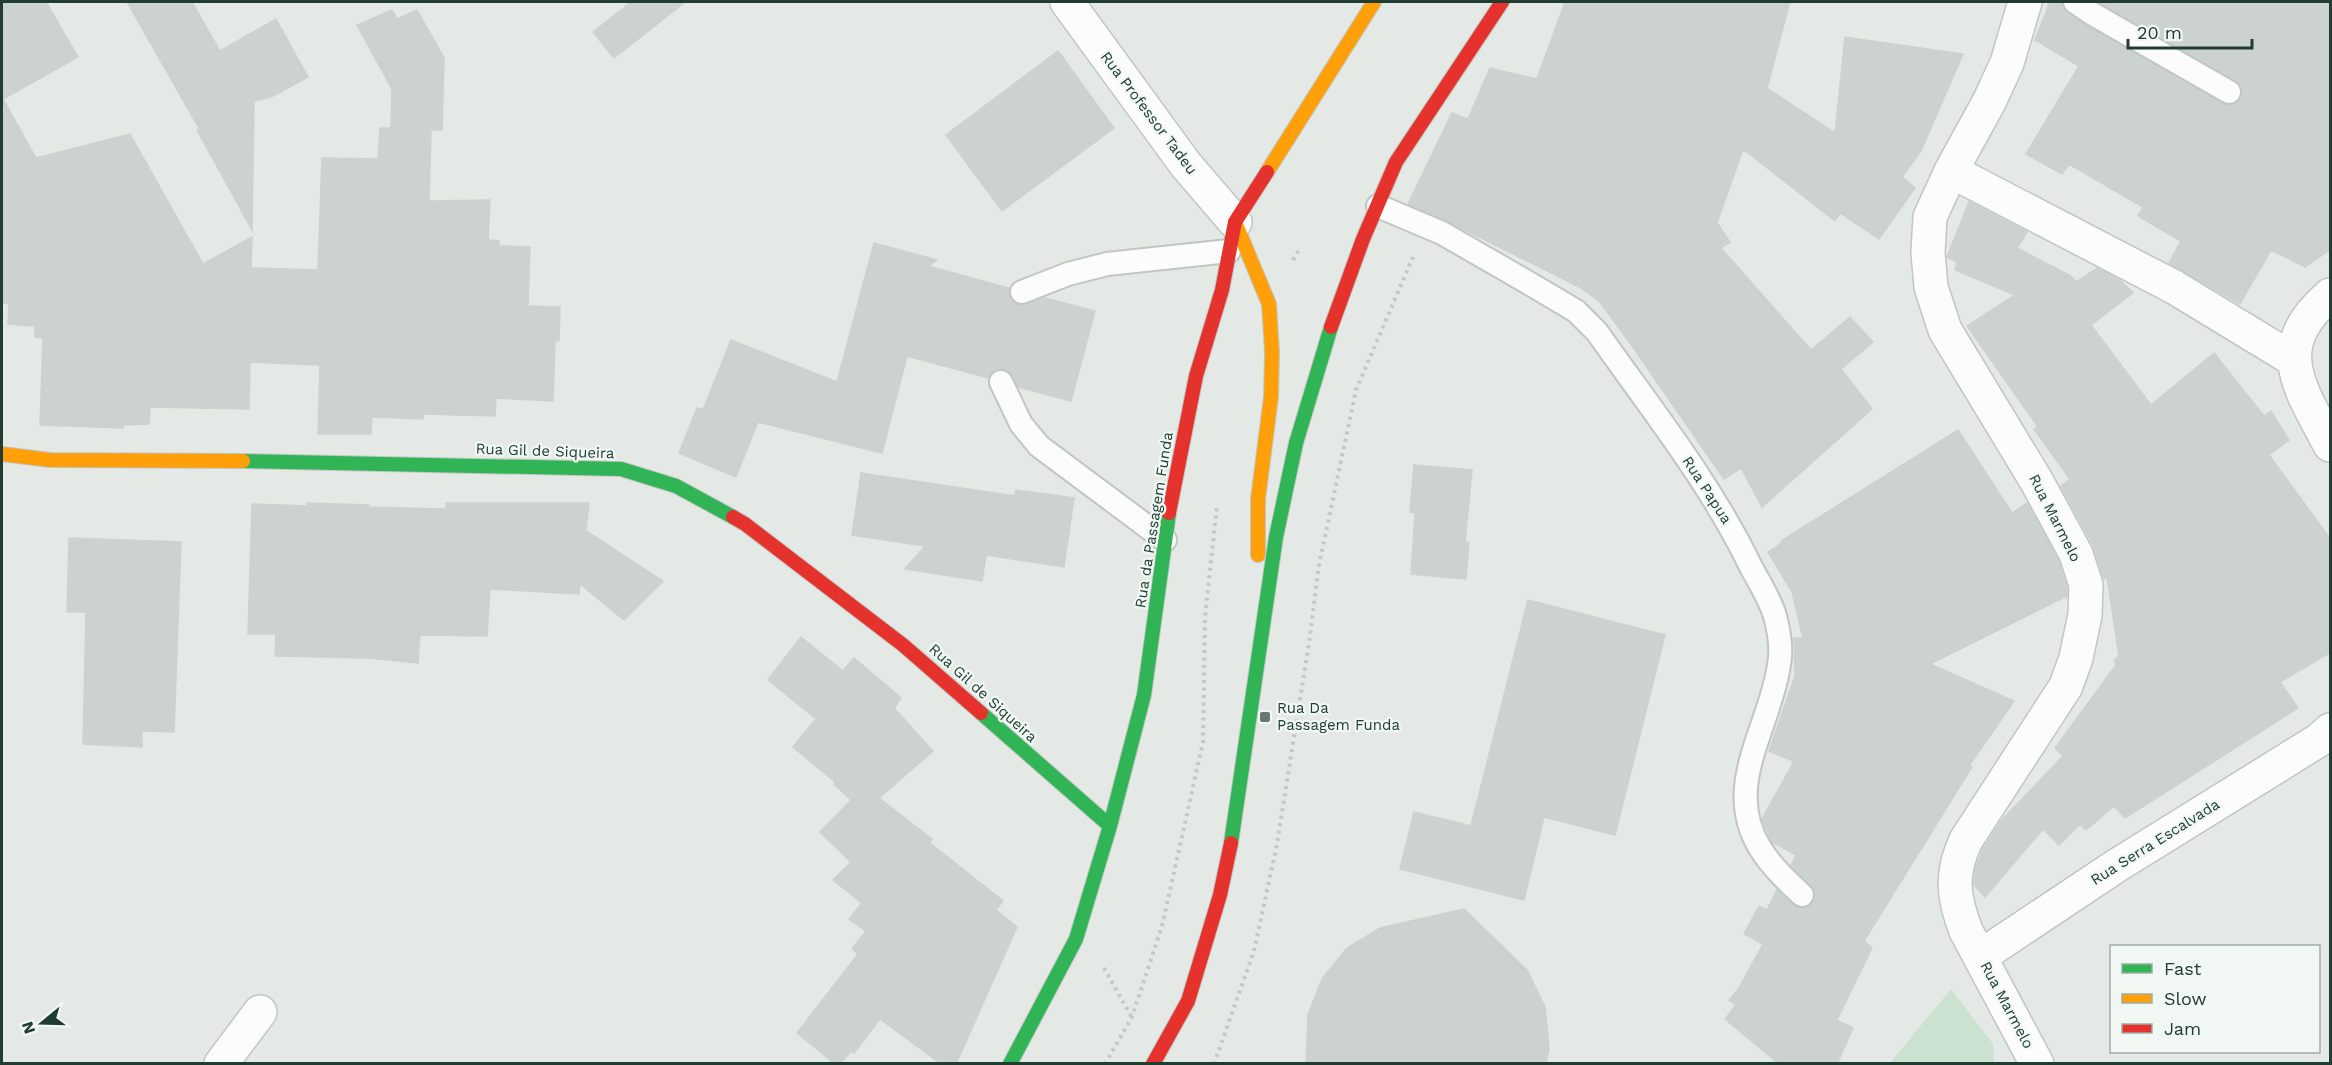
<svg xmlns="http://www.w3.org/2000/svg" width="2332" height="1065" viewBox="0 0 2332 1065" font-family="'Work Sans',sans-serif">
  <rect width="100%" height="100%" fill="#e4e9e6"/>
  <path fill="#cce2d0" d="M 1951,989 L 1993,1044 L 1994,1063 L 1890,1063 Z"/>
  <path fill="#ccd2cf" stroke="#ccd2cf" stroke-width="1.5" d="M 2,2 L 46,2 L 78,57 L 3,99 L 36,158 L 130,134 L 203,264 L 252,237 L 251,268 L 318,270 L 322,158 L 378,159 L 380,128 L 391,128 L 392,89 L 357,25 L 392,10 L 397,19 L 417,10 L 444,58 L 442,130 L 431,130 L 429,201 L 490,200 L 488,240 L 499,241 L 499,246 L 530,247 L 528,306 L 560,307 L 559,341 L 555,341 L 553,401 L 496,398 L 495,416 L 423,414 L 423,419 L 372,417 L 371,434 L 318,434 L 320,365 L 250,362 L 249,409 L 150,407 L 149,424 L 123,425 L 123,428 L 40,425 L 43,338 L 35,337 L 35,326 L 8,324 L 9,304 L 2,303 Z
    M 127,2 L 192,2 L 220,51 L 276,19 L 308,77 L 271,97 L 254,101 L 252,230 L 197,130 L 200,130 Z
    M 631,2 L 685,2 L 614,58 L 593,32 Z
    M 1565,2 L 1790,2 L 1767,88 L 1835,133 L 1845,37 L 1963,54 L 1921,151 L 1902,177 L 1915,188 L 1879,239 L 1840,213 L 1835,221 L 1743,149 L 1717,223 L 1730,242 L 1721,248 L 1811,350 L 1850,317 L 1873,342 L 1841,369 L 1872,409 L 1762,507 L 1741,468 L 1724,479 L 1630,343 L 1599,301 L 1581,288 L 1447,221 L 1408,204 L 1452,113 L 1468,119 L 1490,68 L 1537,79 Z
    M 2050,2 L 2062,2 L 2067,13 L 2083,24 L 2228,105 L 2235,104 L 2241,98 L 2242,91 L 2236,81 L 2098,2 L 2331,2 L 2331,249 L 2305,267 L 2271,250 L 2240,304 L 2169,263 L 2181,241 L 2138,216 L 2143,207 L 2069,164 L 2062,174 L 2026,154 L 2079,66 L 2035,40 Z
    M 1058,51 L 1114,128 L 1002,211 L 946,135 Z
    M 1969,202 L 2027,232 L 2017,248 L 2071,276 L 2076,282 L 2097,268 L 2120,280 L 2133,293 L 2091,325 L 2151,405 L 2214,353 L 2264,416 L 2271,411 L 2289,440 L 2269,455 L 2331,540 L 2331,652 L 2280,682 L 2298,708 L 2125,818 L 2114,806 L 2086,830 L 2080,824 L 2059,845 L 2043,829 L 1985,897 L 1974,885 L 1976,868 L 1983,849 L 2002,820 L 2063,756 L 2055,748 L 2116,665 L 2114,660 L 2119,656 L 2107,577 L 2104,579 L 2093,545 L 2061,486 L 2070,479 L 2034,429 L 2038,427 L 1967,326 L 2015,295 L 1955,270 L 1957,262 L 1947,257 Z
    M 874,243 L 937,260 L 928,266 L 1009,288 L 1010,297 L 1019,305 L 1045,298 L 1095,311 L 1071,401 L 1018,387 L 1009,371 L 1003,369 L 995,370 L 988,378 L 907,356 L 882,453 L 758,422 L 736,477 L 679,453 L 697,408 L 703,410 L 731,340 L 837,382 Z
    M 1958,430 L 2012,513 L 2027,503 L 2059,561 L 2067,588 L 2067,596 L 1930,664 L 2014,701 L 1969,766 L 1972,767 L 1864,941 L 1872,948 L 1837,1020 L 1853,1028 L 1837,1064 L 1779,1064 L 1725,1019 L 1736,1005 L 1729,1000 L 1739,988 L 1763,944 L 1744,934 L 1759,906 L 1767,910 L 1777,890 L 1793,905 L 1800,908 L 1811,905 L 1815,897 L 1812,886 L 1791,865 L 1796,855 L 1772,842 L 1762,819 L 1792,765 L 1793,761 L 1769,751 L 1795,676 L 1794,638 L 1803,638 L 1792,592 L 1768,552 L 1782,543 L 1781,541 Z
    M 1414,465 L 1472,470 L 1465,542 L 1469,542 L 1466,579 L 1411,574 L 1415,513 L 1410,512 Z
    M 861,473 L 1015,496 L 1016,490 L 1074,498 L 1064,567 L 986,555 L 982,581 L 905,569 L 925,546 L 852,535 Z
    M 307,503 L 369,505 L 368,507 L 446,509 L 446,503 L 589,503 L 586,531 L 663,581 L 624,620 L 580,584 L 579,594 L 490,589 L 487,636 L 420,635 L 418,663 L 369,658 L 275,656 L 276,634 L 248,634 L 252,504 L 307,506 Z
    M 69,538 L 181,542 L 174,732 L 142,731 L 142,747 L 83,744 L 86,612 L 67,612 Z
    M 1528,600 L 1665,635 L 1615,835 L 1544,817 L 1524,900 L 1400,869 L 1414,812 L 1471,826 Z
    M 801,637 L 843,671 L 854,658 L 901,698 L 894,708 L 933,751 L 879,798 L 932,839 L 930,843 L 1003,901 L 996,910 L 1017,927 L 956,1064 L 941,1064 L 880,1019 L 854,1053 L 851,1051 L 840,1064 L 835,1064 L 797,1033 L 858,954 L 852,949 L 866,931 L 849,919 L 862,903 L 833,880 L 851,862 L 820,832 L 851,800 L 834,784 L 835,782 L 793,747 L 816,719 L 768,680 Z
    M 1464,909 L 1527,970 L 1545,1007 L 1549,1048 L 1546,1064 L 1306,1064 L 1308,1015 L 1322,979 L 1347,948 L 1380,928 Z"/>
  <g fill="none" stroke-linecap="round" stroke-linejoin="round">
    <defs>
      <path id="lane" d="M 2075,2 L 2091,13 L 2229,92
        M 1378,206 L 1442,233 L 1527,282 L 1576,311 L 1597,332 C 1651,409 1710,482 1751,567 C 1759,582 1770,599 1775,616 C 1779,631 1782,650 1779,665 C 1770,728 1722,786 1760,848 C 1771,866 1787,881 1802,895
        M 1022,292 L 1068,274 L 1107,264 L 1229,251
        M 1001,382 L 1021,424 L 1039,446 L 1165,540"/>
      <path id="street" d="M 1067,2 L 1186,165 L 1235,222
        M 2025,2 L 2007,63 L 1989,102 L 1951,171 L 1930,217 L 1928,253 L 1931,287 L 1945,330 L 2037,482 L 2076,554 L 2086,585 L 2085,615 L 2076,658 L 2066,686 L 1966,840 C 1950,874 1953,897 1966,931 L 2037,1064
        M 1951,171 L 2174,287 L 2294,360
        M 2330,295 C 2269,347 2299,386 2330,445
        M 1981,956 L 2116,866 L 2319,740 L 2330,730
        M 221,1064 L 260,1012"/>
      <path id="fast" d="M 243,461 L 621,469 L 676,486 L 733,517
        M 981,713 L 1110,826
        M 1231,843 L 1276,537 L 1296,443 L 1331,327
        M 1010,1064 L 1076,939 L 1110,826 L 1144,695 L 1169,513"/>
      <path id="slow" d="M 1267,172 L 1374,2
        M 1235,222 L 1269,304 L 1272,352 L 1271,397 L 1258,499 L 1258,555
        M 2,454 L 50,460 L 243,461"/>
      <path id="jam" d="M 1331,327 L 1363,239 L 1396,162 L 1502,2
        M 1169,513 L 1196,376 L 1222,290 L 1235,222 L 1267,172
        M 733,517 L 745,524 L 903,645 L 981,713
        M 1153,1064 L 1188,1001 L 1220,895 L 1231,843"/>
    </defs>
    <use href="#lane" stroke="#c1c6c3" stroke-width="26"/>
    <use href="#street" stroke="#c1c6c3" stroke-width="36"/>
    <use href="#fast" stroke="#bfc7c3" stroke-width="16"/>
    <use href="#slow" stroke="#bfc7c3" stroke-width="16"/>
    <use href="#jam" stroke="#bfc7c3" stroke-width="16"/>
    <path stroke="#c1c9c4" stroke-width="4" stroke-dasharray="3 4.5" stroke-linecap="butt" d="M 1293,260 L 1300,248
      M 1104,968 L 1131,1016
      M 1105,1064 L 1132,1017 L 1162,926 L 1203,742 L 1205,617 L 1217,506
      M 1214,1064 L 1254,951 L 1277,844 L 1309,643 L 1319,565 L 1356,390 L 1413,257"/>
    <use href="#lane" stroke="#fbfcfb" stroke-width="22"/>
    <use href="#street" stroke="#fbfcfb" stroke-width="33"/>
    <use href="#fast" stroke="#30b455" stroke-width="14"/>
    <use href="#slow" stroke="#ff9f0a" stroke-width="14"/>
    <use href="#jam" stroke="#e5322d" stroke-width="14"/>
  </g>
  <rect fill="#657971" stroke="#f1f8f4" stroke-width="2" x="1259" y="711" width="12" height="12" rx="3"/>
  <g text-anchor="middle" stroke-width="4.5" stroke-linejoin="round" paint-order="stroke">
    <g font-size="15" fill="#213d32" stroke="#f1f8f4">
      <text transform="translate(1149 113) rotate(53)" y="5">Rua Professor Tadeu</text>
      <text transform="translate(545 451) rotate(2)" y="5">Rua Gil de Siqueira</text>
      <text transform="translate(1707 490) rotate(57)" y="5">Rua Papua</text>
      <text transform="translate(2055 518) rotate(63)" y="5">Rua Marmelo</text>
      <text transform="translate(1154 520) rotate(-81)" y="5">Rua da Passagem Funda</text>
      <text transform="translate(983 693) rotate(42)" y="5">Rua Gil de Siqueira</text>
      <text transform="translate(2155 842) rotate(-32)" y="5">Rua Serra Escalvada</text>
      <text transform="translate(2007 1005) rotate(62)" y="5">Rua Marmelo</text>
    </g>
    <g font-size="15" fill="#213d32" stroke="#f1f8f4" text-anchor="start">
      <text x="1277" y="713">Rua Da<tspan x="1277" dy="17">Passagem Funda</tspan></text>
    </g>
  </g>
  <rect width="2332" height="1065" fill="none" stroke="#213d32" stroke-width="6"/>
  <rect x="2110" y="945" width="210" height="108" fill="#f1f8f4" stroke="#9eada6" stroke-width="1.5"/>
  <rect x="2122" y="964" width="30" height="9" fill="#30b455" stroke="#9eada6" stroke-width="1.5"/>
  <text x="2164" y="975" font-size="18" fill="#213d32">Fast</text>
  <rect x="2122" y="994" width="30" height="9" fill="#ff9f0a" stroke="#9eada6" stroke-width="1.5"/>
  <text x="2164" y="1005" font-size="18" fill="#213d32">Slow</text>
  <rect x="2122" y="1024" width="30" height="9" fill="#e5322d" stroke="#9eada6" stroke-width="1.5"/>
  <text x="2164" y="1035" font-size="18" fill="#213d32">Jam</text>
  <g transform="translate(42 1023) rotate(251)" stroke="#f1f8f4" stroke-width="4.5" paint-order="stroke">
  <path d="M0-4.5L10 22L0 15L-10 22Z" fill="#213d32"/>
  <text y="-9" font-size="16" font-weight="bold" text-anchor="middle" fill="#213d32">N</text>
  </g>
  <path d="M2128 39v9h124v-9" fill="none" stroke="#213d32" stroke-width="3"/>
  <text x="2137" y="39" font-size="18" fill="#213d32" stroke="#f1f8f4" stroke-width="4.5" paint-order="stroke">20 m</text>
</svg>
